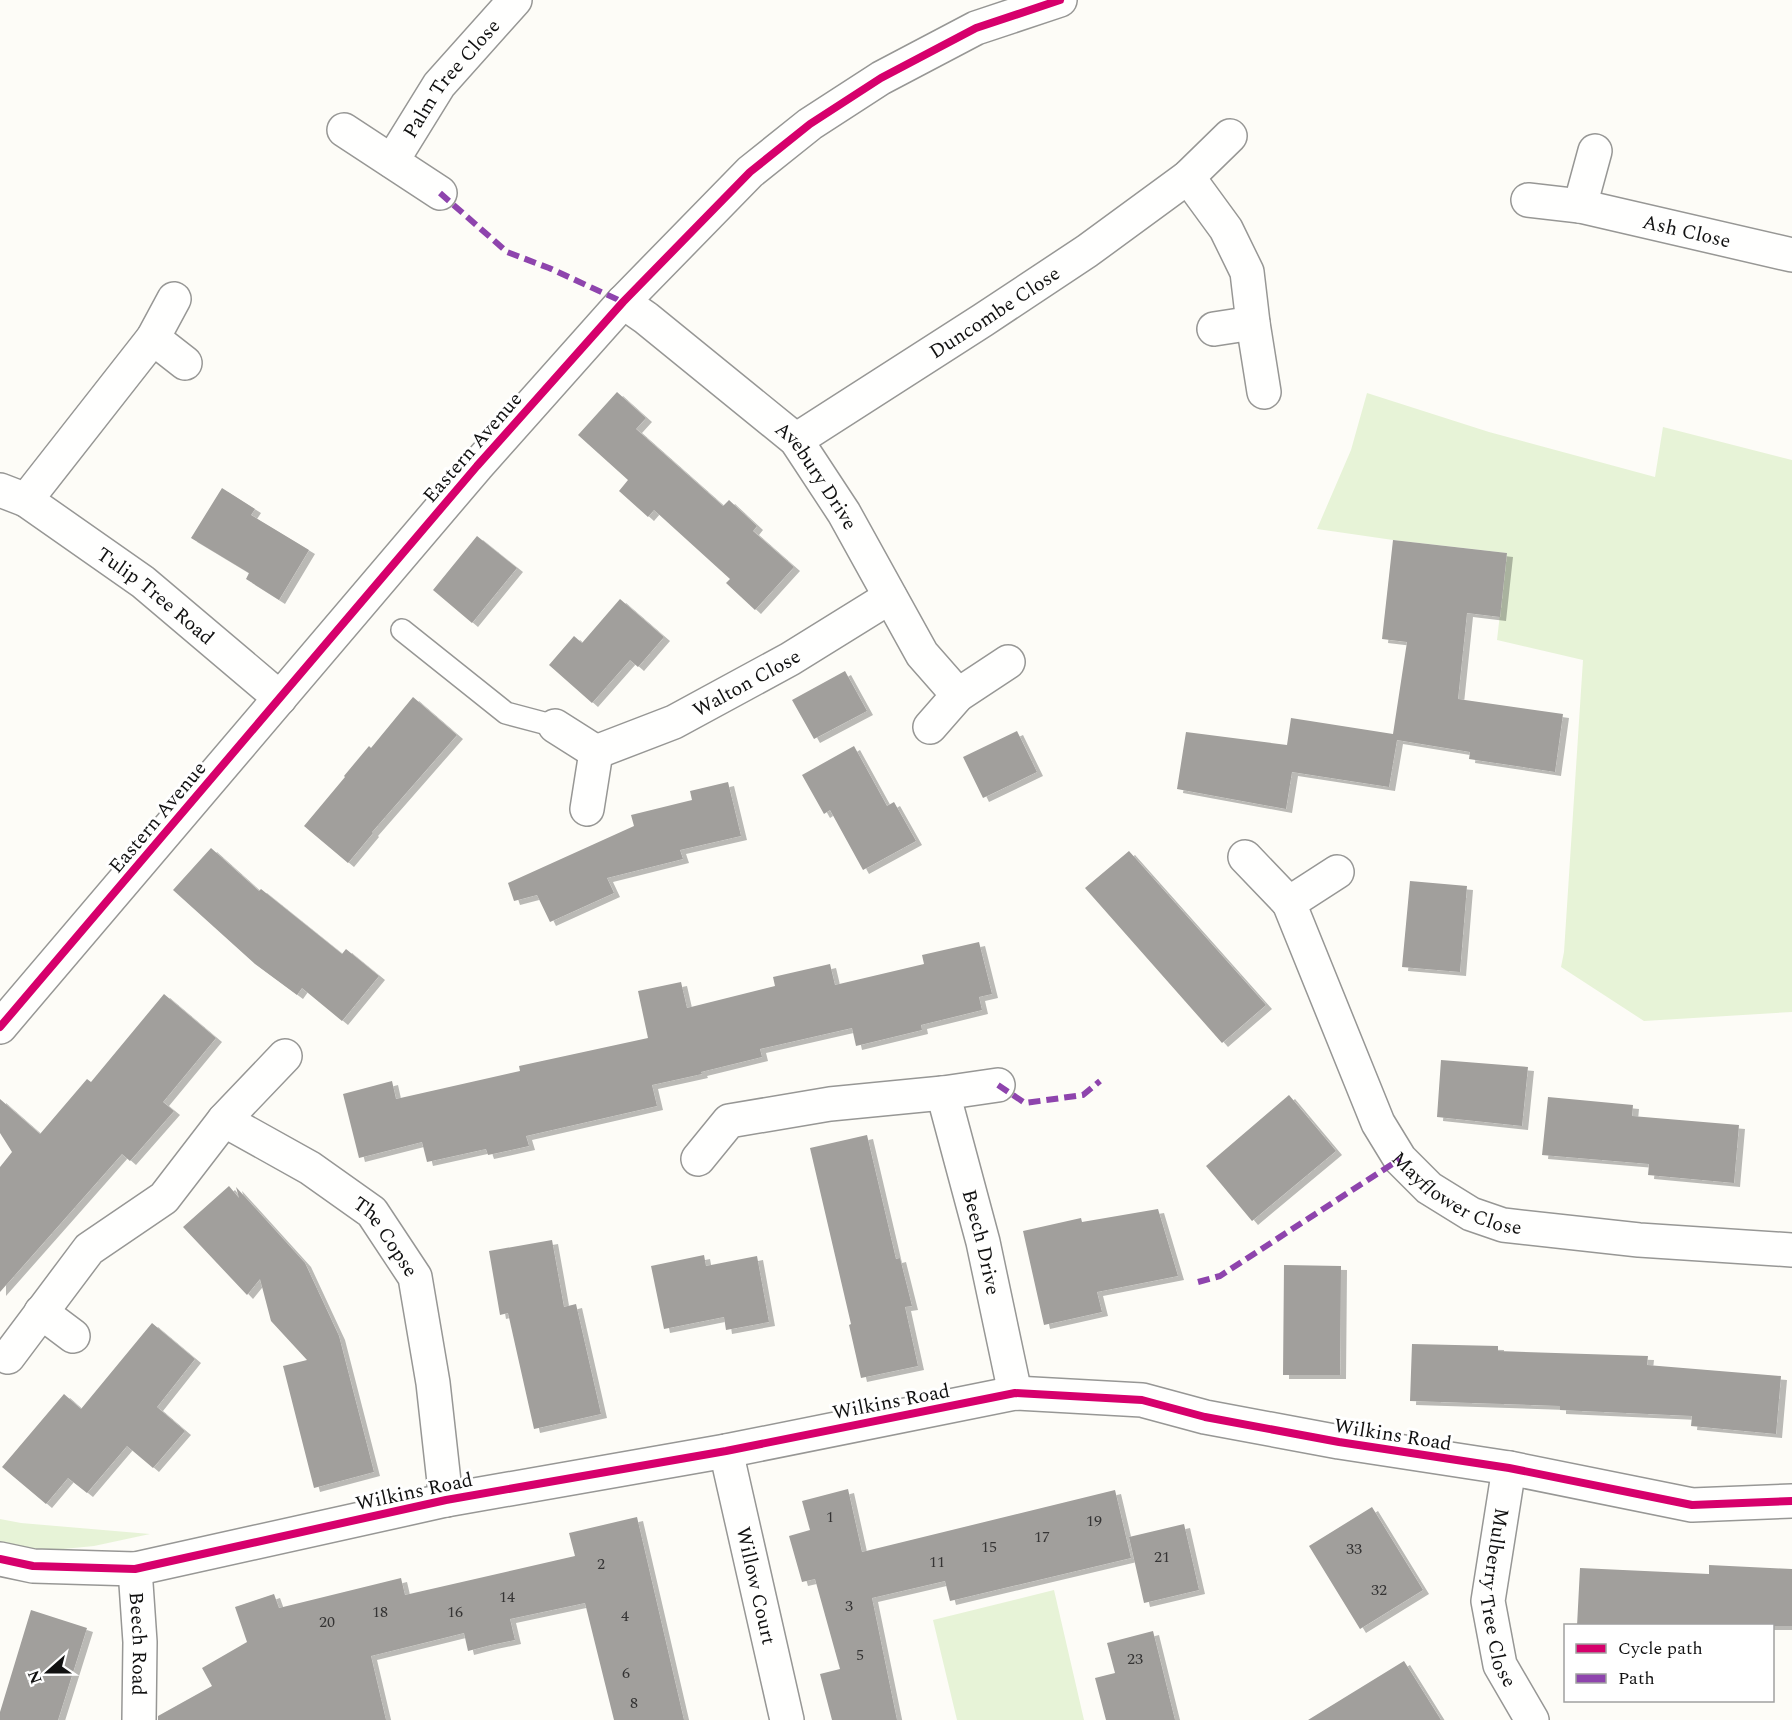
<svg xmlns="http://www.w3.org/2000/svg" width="1792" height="1720" viewBox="0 0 1792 1720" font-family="Spectral,serif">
  <defs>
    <filter id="shadow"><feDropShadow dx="6" dy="4" stdDeviation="0" flood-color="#0004"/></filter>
  </defs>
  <rect width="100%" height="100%" fill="#fdfcf7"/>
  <path fill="#e7f3d7" d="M 1367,393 L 1489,432 L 1655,477 L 1663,427 L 1792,460 L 1792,1012 L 1644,1021 L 1561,967 L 1564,952 L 1583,660 L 1497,640 L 1507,553 L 1393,540 L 1317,529 L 1351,450 Z
    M 0,1519 L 21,1523 L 150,1534 L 94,1546 L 43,1551 L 0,1542 Z
    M 1054,1590 L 1084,1720 L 957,1720 L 933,1620 Z"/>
  <path fill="#a19f9c" filter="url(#shadow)" d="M 617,392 L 646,418 L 636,429 L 723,506 L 729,500 L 757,526 L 753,531 L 794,567 L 755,610 L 726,583 L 730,579 L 654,510 L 648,517 L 619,491 L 628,480 L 578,435 Z
    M 222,488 L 255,509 L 251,515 L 309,550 L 279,600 L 246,579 L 249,573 L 191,538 Z
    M 477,536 L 517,568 L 472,623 L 433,590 Z
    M 1393,540 L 1507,553 L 1500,617 L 1467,613 L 1458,699 L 1563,714 L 1555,772 L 1469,759 L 1470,752 L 1397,740 L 1389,787 L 1292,772 L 1286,809 L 1177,789 L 1186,732 L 1287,745 L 1291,718 L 1393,734 L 1407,642 L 1382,639 Z
    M 620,599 L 664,637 L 638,667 L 630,660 L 592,703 L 549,665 L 574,636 L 582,643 Z
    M 845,671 L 867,711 L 814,739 L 792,700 Z
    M 413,697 L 457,735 L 372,832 L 373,833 L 348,863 L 304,826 L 345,777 L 344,776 L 369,746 L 371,748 Z
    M 1017,731 L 1037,772 L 983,798 L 963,757 Z
    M 854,746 L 887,806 L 894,802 L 916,841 L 863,870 L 830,810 L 824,814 L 802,775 Z
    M 728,782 L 741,836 L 680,850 L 683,859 L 607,878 L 614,893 L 550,922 L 537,895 L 514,901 L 508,883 L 634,826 L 631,815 L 692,800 L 690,791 Z
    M 211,848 L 259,891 L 261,889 L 342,954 L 346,949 L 379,976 L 342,1021 L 302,988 L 297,995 L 255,964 L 173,890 Z
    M 1129,851 L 1266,1005 L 1222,1043 L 1085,888 Z
    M 1410,881 L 1467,886 L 1460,972 L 1402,967 Z
    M 979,942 L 992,994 L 979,997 L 982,1010 L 921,1025 L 922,1030 L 856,1046 L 852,1028 L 760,1049 L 762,1057 L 701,1072 L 702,1074 L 652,1085 L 657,1106 L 526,1136 L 529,1146 L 488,1155 L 486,1149 L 427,1162 L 422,1142 L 359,1158 L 343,1094 L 392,1081 L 396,1099 L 520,1071 L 519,1066 L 648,1038 L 638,991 L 681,982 L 687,1008 L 775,986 L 773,977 L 830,964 L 835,985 L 924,964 L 922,955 Z
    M 164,994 L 216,1038 L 163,1102 L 174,1111 L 130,1161 L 122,1154 L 0,1292 L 0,1167 L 12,1152 L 0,1133 L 0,1099 L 40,1134 L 87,1079 L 91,1082 Z
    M 1441,1060 L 1528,1067 L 1522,1126 L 1437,1117 Z
    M 1289,1095 L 1336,1151 L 1252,1221 L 1206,1166 Z
    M 1548,1097 L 1633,1105 L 1632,1116 L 1739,1125 L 1734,1183 L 1648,1175 L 1649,1164 L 1542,1155 Z
    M 867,1135 L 896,1259 L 900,1258 L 912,1306 L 905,1307 L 918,1366 L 861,1378 L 849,1325 L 851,1324 L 810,1148 Z
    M 229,1186 L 239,1198 L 236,1187 L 305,1263 L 339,1336 L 374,1472 L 314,1488 L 283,1366 L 307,1360 L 271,1321 L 260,1279 L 247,1295 L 183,1227 Z
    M 1158,1209 L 1178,1276 L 1097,1292 L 1102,1312 L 1044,1325 L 1023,1231 L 1081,1218 L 1082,1222 Z
    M 552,1240 L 564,1307 L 576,1304 L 601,1414 L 534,1429 L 508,1313 L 500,1315 L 489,1251 Z
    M 704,1255 L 706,1266 L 757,1256 L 769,1322 L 726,1330 L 724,1317 L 664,1329 L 651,1266 Z
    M 1284,1265 L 1341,1266 L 1340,1375 L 1283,1375 Z
    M 152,1323 L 195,1359 L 157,1407 L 185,1431 L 153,1468 L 127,1446 L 87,1493 L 68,1478 L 46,1504 L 2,1467 L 64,1394 L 81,1409 Z
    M 1412,1344 L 1498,1346 L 1498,1351 L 1648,1356 L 1647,1365 L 1781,1376 L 1776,1434 L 1691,1426 L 1692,1416 L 1560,1410 L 1560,1406 L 1410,1401 Z
    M 848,1489 L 862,1552 L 1115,1490 L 1131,1558 L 950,1601 L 945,1581 L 872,1598 L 897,1720 L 832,1720 L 820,1674 L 840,1669 L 815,1579 L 802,1582 L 789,1536 L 810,1530 L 802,1501 Z
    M 1372,1507 L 1423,1590 L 1360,1629 L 1309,1546 Z
    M 637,1517 L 684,1720 L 614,1720 L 585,1603 L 510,1619 L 515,1640 L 491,1645 L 468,1651 L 464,1633 L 371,1656 L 386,1720 L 158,1720 L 158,1716 L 212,1686 L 202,1668 L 247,1642 L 235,1607 L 274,1594 L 279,1608 L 401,1578 L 405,1595 L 575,1556 L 569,1533 Z
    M 1184,1524 L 1199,1590 L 1144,1603 L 1129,1537 Z
    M 1709,1565 L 1792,1569 L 1792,1626 L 1577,1626 L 1580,1568 L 1709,1574 Z
    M 31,1610 L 87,1628 L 58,1720 L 0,1720 L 0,1712 Z
    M 1153,1631 L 1175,1720 L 1106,1720 L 1095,1678 L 1115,1673 L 1107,1643 Z
    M 1404,1661 L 1441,1720 L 1308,1720 Z"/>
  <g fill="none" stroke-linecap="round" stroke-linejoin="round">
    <defs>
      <path id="lane" d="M 402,630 L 506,713 L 555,726"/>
      <g id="street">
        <path d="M 344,130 L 440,193"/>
        <path id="s1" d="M 392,161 L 439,85 L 515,0"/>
        <path d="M 1188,177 L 1226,229 L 1247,272 L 1253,323 L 1264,392"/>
        <path id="s2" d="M 1528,200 L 1580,206 L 1792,255"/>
        <path d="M 1580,206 L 1595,151"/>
        <path id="s3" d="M 623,302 L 646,318 L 796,440 L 844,513 L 922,654 L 958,695"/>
        <path d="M 1214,329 L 1253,323"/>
        <path d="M 153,338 L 185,363"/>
        <path id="s4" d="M 796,440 L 983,320 L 1087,251 L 1188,177 L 1230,136"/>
        <path id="s5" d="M 0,490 L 26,500 L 143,582 L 280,698"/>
        <path d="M 26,500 L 153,338 L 174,299"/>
        <path d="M 555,726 L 596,752"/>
        <path d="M 930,727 L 958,695 L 1008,662"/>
        <path id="s6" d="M 596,752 L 674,722 L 790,659 L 890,597"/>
        <path d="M 587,809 L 596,752"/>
        <path d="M 1245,857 L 1289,903"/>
        <path id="s7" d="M 1337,872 L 1289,903 L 1378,1123 L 1400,1159 L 1429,1188 L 1471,1214 L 1503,1225 L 1639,1240 L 1792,1250"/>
        <path d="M 0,1027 L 477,466 L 623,302 L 750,172 L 810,124 L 881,78 L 976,28 L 1060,0"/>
        <path id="s8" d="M 943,1093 L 983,1242 L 1015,1393"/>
        <path id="s9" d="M 224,1120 L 310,1168 L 372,1212 L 415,1277 L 433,1383 L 446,1500"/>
        <path d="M 698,1159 L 729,1121 L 830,1104 L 943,1093 L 998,1085"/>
        <path d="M 41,1312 L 73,1336"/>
        <path d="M 8,1357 L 89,1249 L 164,1198 L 224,1120 L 285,1056"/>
        <path id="s10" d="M 726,1451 L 787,1720"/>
        <path id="s11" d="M 1509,1468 L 1488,1601 L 1500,1665 L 1532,1720"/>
        <path d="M 0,1559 L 33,1566 L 135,1569 L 446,1500 L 726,1451 L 1015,1393 L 1142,1400 L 1205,1417 L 1339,1442 L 1509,1468 L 1692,1505 L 1792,1501"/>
        <path id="s12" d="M 135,1569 L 140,1642 L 139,1720"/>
      </g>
    </defs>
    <use href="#lane" stroke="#979795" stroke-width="24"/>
    <use href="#street" stroke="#979795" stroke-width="36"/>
    <use href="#lane" stroke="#fffffe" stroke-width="21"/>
    <use href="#street" stroke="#fffffe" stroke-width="33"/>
    <path stroke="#8e44ad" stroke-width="6" stroke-dasharray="12 6" stroke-linecap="butt" d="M 440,193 L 507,252 L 549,268 L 623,302
      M 998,1085 L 1025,1103 L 1083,1095 L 1100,1081
      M 1198,1282 L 1220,1276 L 1400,1159"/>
    <defs>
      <path id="cycleway" d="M 0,1027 L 477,466 L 623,302 L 750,172 L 810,124 L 881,78 L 976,28 L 1060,0
        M 0,1559 L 33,1566 L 135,1569 L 446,1500 L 726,1451 L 1015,1393 L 1142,1400 L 1205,1417 L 1339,1442 L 1509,1468 L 1692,1505 L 1792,1501"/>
    </defs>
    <use href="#cycleway" stroke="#fff" stroke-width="11"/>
    <use href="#cycleway" stroke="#d6006c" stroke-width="8"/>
  </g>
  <g text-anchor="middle" stroke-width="6" stroke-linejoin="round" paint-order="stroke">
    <g font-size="16" fill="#353434">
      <text x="830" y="1522">1</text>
      <text x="1094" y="1526">19</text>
      <text x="1042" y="1542">17</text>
      <text x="989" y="1552">15</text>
      <text x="1354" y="1554">33</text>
      <text x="1162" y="1562">21</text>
      <text x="937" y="1567">11</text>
      <text x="601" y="1569">2</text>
      <text x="1379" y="1595">32</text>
      <text x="507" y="1602">14</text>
      <text x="849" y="1611">3</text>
      <text x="380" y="1617">18</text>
      <text x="455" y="1617">16</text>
      <text x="625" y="1621">4</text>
      <text x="327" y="1627">20</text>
      <text x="860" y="1660">5</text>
      <text x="1135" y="1664">23</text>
      <text x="626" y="1678">6</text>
      <text x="634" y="1708">8</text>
    </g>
    <g font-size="20" fill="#111" stroke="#fff">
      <text dy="7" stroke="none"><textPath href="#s1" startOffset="102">Palm Tree Close</textPath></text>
      <text dy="7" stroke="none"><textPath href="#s2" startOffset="162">Ash Close</textPath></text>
      <text dy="7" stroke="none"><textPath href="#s4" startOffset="236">Duncombe Close</textPath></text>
      <text transform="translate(472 447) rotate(-49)" y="7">Eastern Avenue</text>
      <text dy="7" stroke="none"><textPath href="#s3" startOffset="262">Avebury Drive</textPath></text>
      <text dy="7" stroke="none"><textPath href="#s5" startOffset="189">Tulip Tree Road</textPath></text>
      <text dy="7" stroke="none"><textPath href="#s6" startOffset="166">Walton Close</textPath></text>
      <text transform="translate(157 817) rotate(-50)" y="7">Eastern Avenue</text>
      <text dy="7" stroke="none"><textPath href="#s7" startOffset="405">Mayflower Close</textPath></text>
      <text dy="7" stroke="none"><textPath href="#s9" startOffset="202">The Copse</textPath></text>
      <text dy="7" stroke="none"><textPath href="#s8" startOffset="154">Beech Drive</textPath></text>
      <text transform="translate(891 1401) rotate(-11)" y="7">Wilkins Road</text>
      <text transform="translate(1393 1434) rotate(9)" y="7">Wilkins Road</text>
      <text transform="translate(414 1491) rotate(-12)" y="7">Wilkins Road</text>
      <text dy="7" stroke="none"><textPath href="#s10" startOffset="138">Willow Court</textPath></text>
      <text dy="7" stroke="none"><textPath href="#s11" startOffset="132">Mulberry Tree Close</textPath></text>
      <text dy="7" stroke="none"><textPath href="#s12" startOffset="75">Beech Road</textPath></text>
    </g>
  </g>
  <rect x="1564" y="1624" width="210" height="78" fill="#ffffff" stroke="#a0a0a0" stroke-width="1.5"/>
  <rect x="1576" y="1644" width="30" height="9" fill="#d6006c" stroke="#a0a0a0" stroke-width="1.5"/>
  <text x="1618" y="1654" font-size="18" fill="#111111">Cycle path</text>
  <rect x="1576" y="1674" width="30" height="9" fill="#8e44ad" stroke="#a0a0a0" stroke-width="1.5"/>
  <text x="1618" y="1684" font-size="18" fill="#111111">Path</text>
  <g transform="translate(48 1672) rotate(249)" stroke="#ffffff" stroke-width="4.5" paint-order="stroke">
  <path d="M0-4.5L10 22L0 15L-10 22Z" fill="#111111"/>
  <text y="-9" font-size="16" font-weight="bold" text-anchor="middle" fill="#111111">N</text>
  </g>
</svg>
